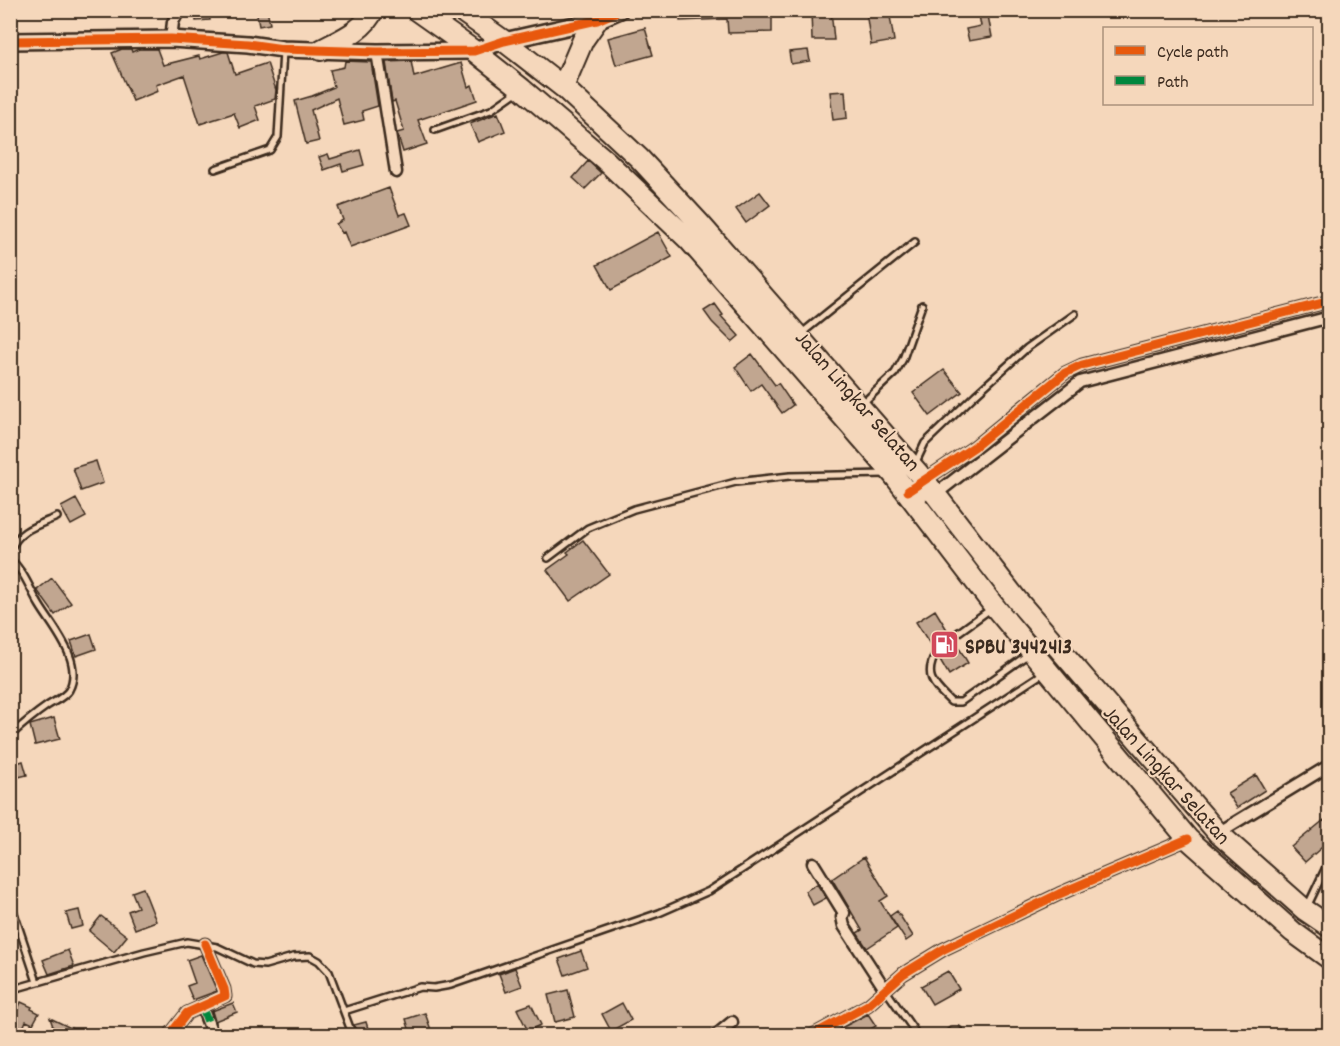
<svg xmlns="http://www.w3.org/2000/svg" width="1340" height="1046" viewBox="0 0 1340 1046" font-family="Dekko,sans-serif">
  <rect width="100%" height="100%" fill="#f5d7bb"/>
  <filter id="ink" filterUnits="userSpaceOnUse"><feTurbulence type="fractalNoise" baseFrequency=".0167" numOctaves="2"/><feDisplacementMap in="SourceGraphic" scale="12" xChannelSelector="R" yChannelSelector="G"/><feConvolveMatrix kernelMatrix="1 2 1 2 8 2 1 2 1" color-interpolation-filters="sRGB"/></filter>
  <g filter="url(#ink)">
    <path fill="#c1a690" stroke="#3b2a1e" stroke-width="1.5" d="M 195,10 L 209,10 L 210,20 L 196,21 Z
      M 256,10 L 267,10 L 270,24 L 259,26 Z
      M 679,10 L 772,10 L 772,32 L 728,33 L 727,19 L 680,21 Z
      M 811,10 L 831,10 L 834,40 L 812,40 Z
      M 873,10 L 889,10 L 894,41 L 871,45 L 866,12 Z
      M 978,10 L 987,10 L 992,37 L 969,41 L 966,29 L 981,26 Z
      M 645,28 L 653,55 L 616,65 L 608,38 Z
      M 122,49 L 131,49 L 132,52 L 139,49 L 157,49 L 163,65 L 199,56 L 200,59 L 223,52 L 228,52 L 235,74 L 267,63 L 276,90 L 275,99 L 255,106 L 260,120 L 240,128 L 234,113 L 200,124 L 184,75 L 156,85 L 158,91 L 133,101 L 112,53 Z
      M 808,50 L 810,61 L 791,64 L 789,52 Z
      M 345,61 L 371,62 L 378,106 L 362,111 L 364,120 L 344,125 L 337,98 L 311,110 L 319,141 L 306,144 L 295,101 L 312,96 L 334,87 L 330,70 L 344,67 Z
      M 411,61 L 414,77 L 461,63 L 468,87 L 472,85 L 477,100 L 418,120 L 427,144 L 403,152 L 397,133 L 404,131 L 395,101 L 392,102 L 386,62 Z
      M 845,91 L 847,118 L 833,120 L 830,92 Z
      M 498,113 L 505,131 L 478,142 L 470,124 Z
      M 360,150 L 364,165 L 343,171 L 341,164 L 324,170 L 319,157 L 328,154 L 330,159 Z
      M 588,161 L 601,173 L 585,189 L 573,178 Z
      M 389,188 L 399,215 L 406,213 L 411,225 L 350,247 L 344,232 L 342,233 L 336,224 L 343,220 L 338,207 Z
      M 760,192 L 770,205 L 746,223 L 736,209 Z
      M 658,232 L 672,257 L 611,290 L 597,265 Z
      M 715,304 L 723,315 L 721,316 L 739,336 L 732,342 L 712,322 L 704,311 Z
      M 752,354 L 775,385 L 778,383 L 793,405 L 782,413 L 761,384 L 751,391 L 735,367 Z
      M 944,370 L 962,392 L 930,416 L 913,393 Z
      M 96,461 L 103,483 L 81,491 L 73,468 Z
      M 76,499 L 86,517 L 71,525 L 61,507 Z
      M 583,540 L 609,574 L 570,601 L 547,570 L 569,554 L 567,552 Z
      M 52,578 L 71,603 L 55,615 L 37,590 Z
      M 935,610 L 949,633 L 948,639 L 951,642 L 955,641 L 968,663 L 949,675 L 939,658 L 940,651 L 937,648 L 933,649 L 916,622 Z
      M 91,634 L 96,649 L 76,656 L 71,641 Z
      M 54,718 L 60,739 L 35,745 L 30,725 Z
      M 23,761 L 27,775 L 10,779 L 10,765 Z
      M 1256,775 L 1265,790 L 1237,808 L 1227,793 Z
      M 1324,820 L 1329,826 L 1329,841 L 1305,862 L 1291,847 Z
      M 864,857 L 888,896 L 880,901 L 897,928 L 867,948 L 857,933 L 862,930 L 832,879 Z
      M 817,884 L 826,898 L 813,905 L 805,891 Z
      M 143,888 L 156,921 L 135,929 L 128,911 L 138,907 L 132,892 Z
      M 79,910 L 83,926 L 71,929 L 66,913 Z
      M 897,911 L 913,936 L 906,941 L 890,916 Z
      M 101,916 L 127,936 L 114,952 L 89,931 Z
      M 68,950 L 74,966 L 49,974 L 43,960 Z
      M 581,951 L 587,967 L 565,975 L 559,959 Z
      M 201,955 L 217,991 L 193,1000 L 187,986 L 195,983 L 187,960 Z
      M 515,968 L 522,986 L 506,992 L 499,974 Z
      M 948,971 L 959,989 L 932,1004 L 921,986 Z
      M 568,990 L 575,1017 L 555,1022 L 548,995 Z
      M 21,1002 L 32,1007 L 31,1009 L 39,1013 L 33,1024 L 26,1021 L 22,1030 L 11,1025 Z
      M 233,1003 L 237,1012 L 215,1021 L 212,1011 Z
      M 622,1003 L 631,1020 L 611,1031 L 602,1014 Z
      M 531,1004 L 541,1025 L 528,1031 L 517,1009 Z
      M 425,1013 L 431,1030 L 411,1035 L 406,1019 Z
      M 868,1014 L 876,1026 L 861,1035 L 828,1035 Z
      M 50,1018 L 75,1030 L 56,1035 Z
      M 366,1022 L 370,1035 L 358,1035 L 354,1025 Z"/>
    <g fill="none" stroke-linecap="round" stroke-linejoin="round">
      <defs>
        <path id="lane" d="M 435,130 L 491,110 L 518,91
          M 215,169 L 270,150 L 278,137 L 283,51
          M 802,333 L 915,242
          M 863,403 L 895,373 L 903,359 L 922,305
          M 915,464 L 925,443 L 975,395 L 1027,348 L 1075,314
          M 10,551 C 17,530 39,525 57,517
          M 548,558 L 588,528 L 634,509 L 736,482 L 790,476 L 886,474
          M 10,559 C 25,572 30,590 40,606 C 54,629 84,662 69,690 C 64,698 54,701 47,706 C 34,715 22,725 10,736
          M 952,637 L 992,608
          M 936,653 C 923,677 934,685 951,702 L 961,702 L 1030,653
          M 10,901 L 37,982
          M 1308,905 L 1330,859
          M 885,989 L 918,1036
          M 10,990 L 144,952 L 187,942 L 217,947 L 253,964 L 265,965 L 293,957 L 310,956 L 319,961 L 329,972 L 353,1036
          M 344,1011 L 420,987 L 434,988 L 451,985 L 659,913 L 709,891 L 1045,672
          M 945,1036 L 953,1030 L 958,1030 L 964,1036"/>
        <path id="street" d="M 171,39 L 173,22 L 179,10
          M 377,52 L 396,172
          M 908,491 L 974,447 L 1065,373 L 1082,365 L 1330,301
          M 912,496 L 936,494 L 1080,382 L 1330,317
          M 1218,833 L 1330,765
          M 813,863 L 844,913 L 842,917 L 844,926 L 885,989
          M 202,1007 L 213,1036
          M 169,1036 L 187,1013 L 225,996 L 224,989 L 205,944
          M 715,1036 L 732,1022
          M 811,1036 L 868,1005 L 903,974 L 944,949 L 1059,894 L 1188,839"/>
        <path id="secondary" d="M 10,41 L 171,39 L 248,44 L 283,49 L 377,52 L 474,51 L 504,41 L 597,20 L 620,10"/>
        <path id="highway" d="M 416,10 L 474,51 L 522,89 L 605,160 L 689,240 L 893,474 L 994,606 L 1188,839 L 1293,932 L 1330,959
          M 460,10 L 504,41 L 563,87 L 639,158 L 701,225 L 925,481 L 1017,600 L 1218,833 L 1305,910 L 1330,927
          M 321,50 C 340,40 364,31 373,10
          M 563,87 L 583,40 L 597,20"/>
      </defs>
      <use href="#lane" stroke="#3b2a1e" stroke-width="10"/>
      <use href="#street" stroke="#3b2a1e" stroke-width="15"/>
      <use href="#secondary" stroke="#3b2a1e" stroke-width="20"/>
      <use href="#highway" stroke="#3b2a1e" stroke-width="24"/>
      <use href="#lane" stroke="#f5d7bb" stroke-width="5"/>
      <use href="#street" stroke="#f5d7bb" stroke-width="10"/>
      <use href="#secondary" stroke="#f5d7bb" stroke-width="15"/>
      <use href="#highway" stroke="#f5d7bb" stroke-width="20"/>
      <path stroke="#00873e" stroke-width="8" stroke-dasharray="15 8" stroke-linecap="butt" d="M 202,1007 L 213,1036"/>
      <defs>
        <path id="cycleway" d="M 10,41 L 171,39 L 248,44 L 283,49 L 377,52 L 474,51 L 504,41 L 597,20 L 620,10
          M 908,491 L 974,447 L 1065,373 L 1082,365 L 1330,301
          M 169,1036 L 187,1013 L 225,996 L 224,989 L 205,944
          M 811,1036 L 868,1005 L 903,974 L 944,949 L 1059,894 L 1188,839"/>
      </defs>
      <use href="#cycleway" stroke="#f5d7bb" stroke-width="13"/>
      <use href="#cycleway" stroke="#e8590c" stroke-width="9"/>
    </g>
  </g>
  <defs>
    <symbol id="fuel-square" viewBox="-11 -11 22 22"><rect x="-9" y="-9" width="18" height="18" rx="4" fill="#d1495b" stroke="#f5d7bb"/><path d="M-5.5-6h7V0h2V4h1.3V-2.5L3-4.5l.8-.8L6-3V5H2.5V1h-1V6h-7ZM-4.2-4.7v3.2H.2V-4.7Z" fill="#fff"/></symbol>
  </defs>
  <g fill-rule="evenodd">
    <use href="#fuel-square" x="928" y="628" width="33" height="33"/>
  </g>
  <g text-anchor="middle" stroke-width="4.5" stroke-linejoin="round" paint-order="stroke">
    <g font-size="22" fill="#3b2a1e" stroke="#f5d7bb">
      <text transform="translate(859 400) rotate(49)" y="8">Jalan Lingkar Selatan</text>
      <text transform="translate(1168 774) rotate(48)" y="8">Jalan Lingkar Selatan</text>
    </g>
    <g font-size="22" font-weight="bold" fill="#3b2a1e" stroke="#f5d7bb" text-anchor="start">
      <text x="965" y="653">SPBU 3442413</text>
    </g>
  </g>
  <rect width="1340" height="1046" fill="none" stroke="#f5d7bb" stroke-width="36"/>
  <rect x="18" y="18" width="1304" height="1010" fill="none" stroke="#3b2a1e" stroke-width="2" filter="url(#ink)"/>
  <rect x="1103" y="27" width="210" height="78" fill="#f5d7bb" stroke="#ab927c" stroke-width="1.5"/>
  <rect x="1115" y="46" width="30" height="9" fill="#e8590c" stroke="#ab927c" stroke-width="1.5"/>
  <text x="1157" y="57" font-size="18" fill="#3b2a1e">Cycle path</text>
  <rect x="1115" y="76" width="30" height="9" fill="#00873e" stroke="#ab927c" stroke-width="1.5"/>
  <text x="1157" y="87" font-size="18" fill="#3b2a1e">Path</text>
</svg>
